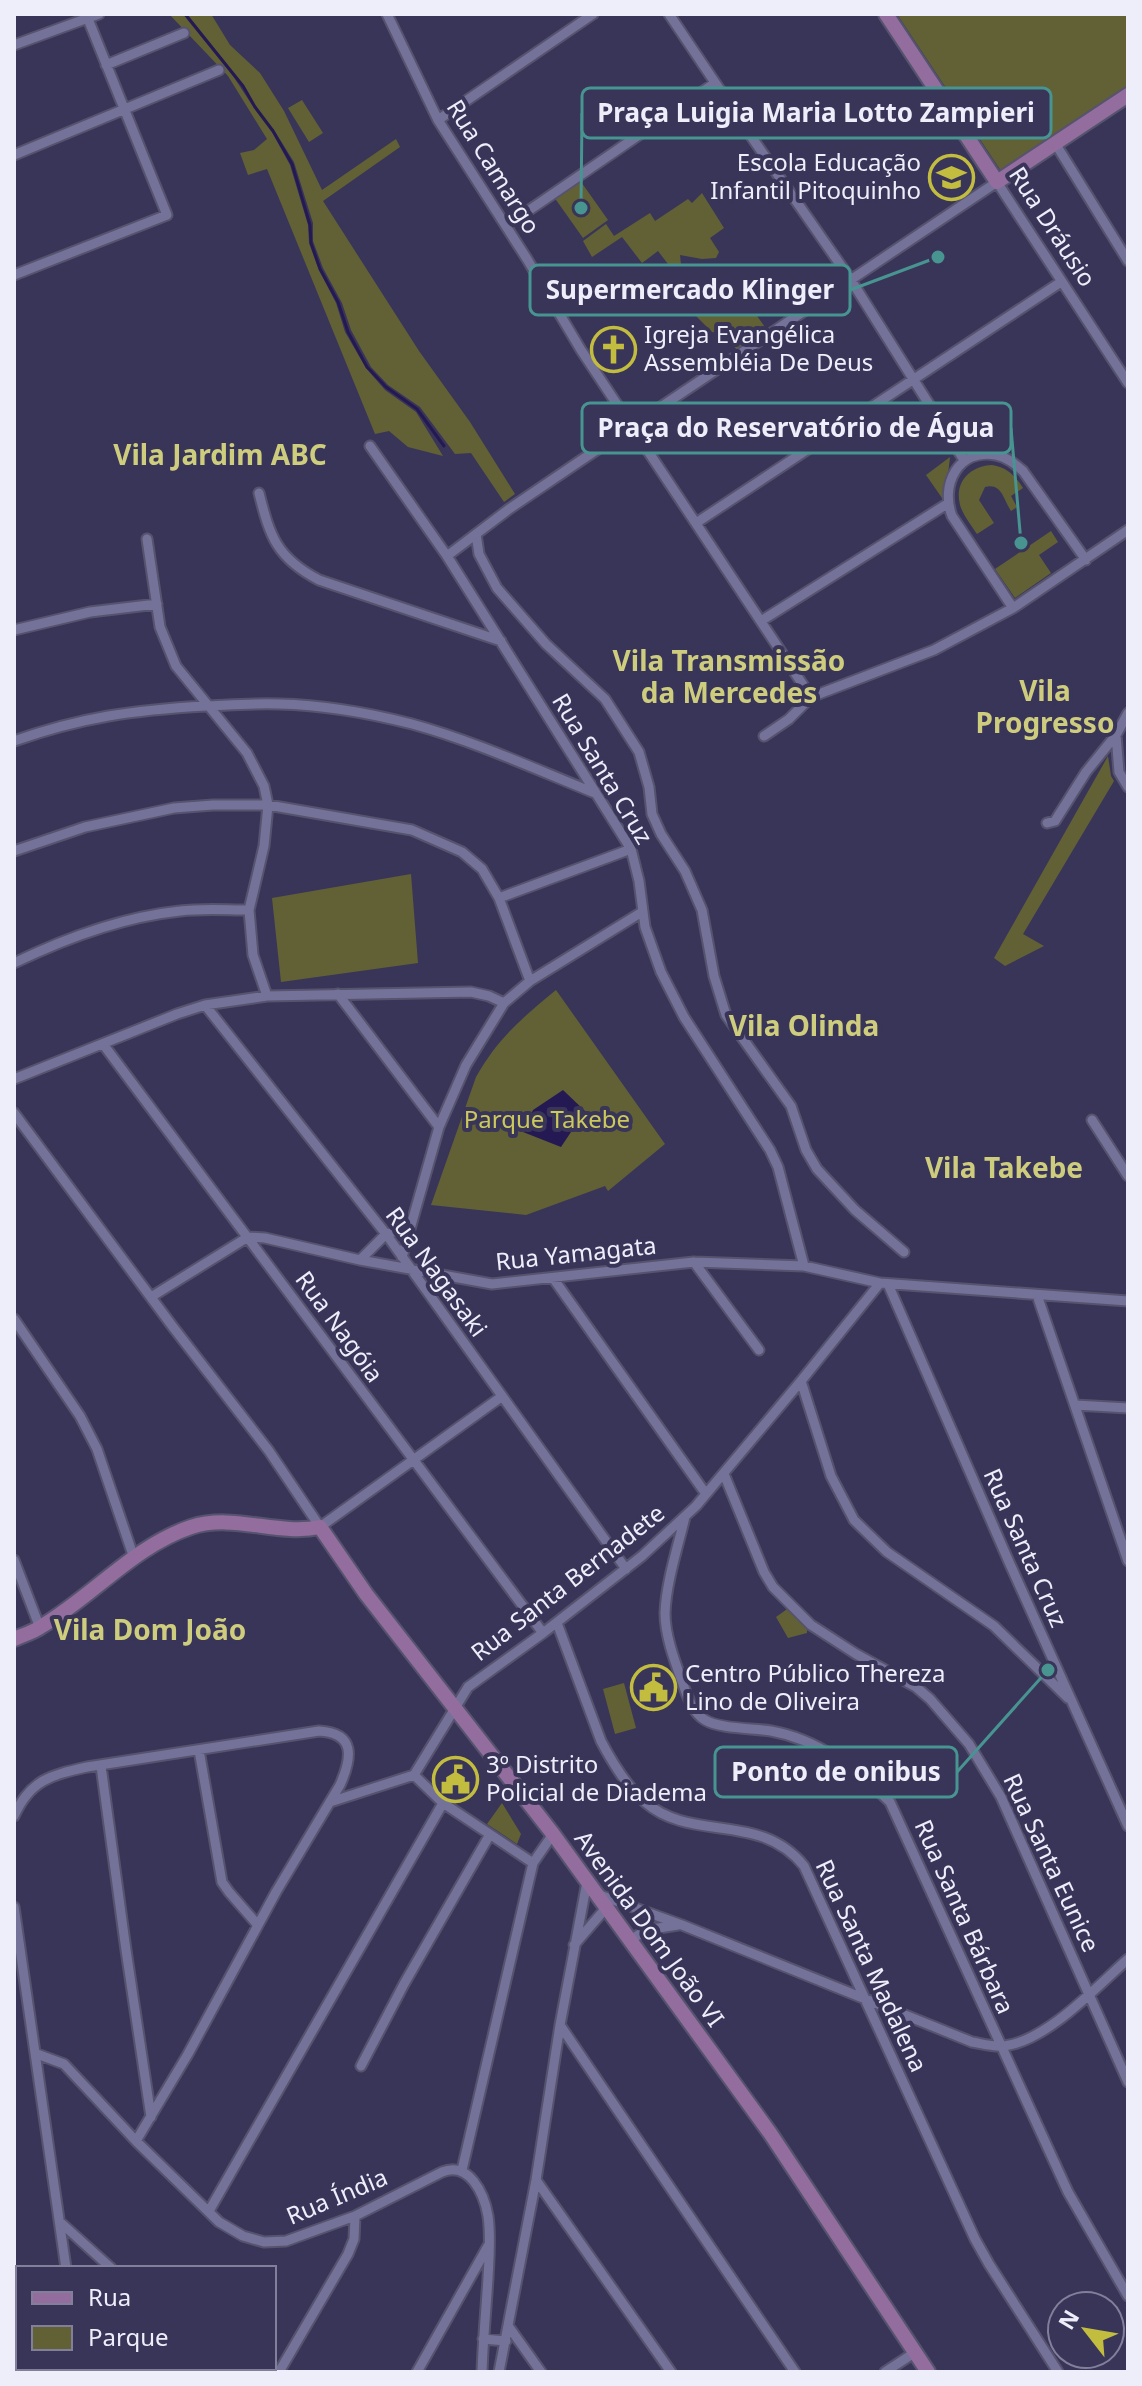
<svg xmlns="http://www.w3.org/2000/svg" width="1142" height="2386" viewBox="0 0 1142 2386" font-family="'Noto Sans',sans-serif">
  <rect width="100%" height="100%" fill="#393559"/>
  <path fill="#626135" d="M 169,14 L 183,14 L 233,76 L 254,108 L 272,132 L 290,165 L 308,225 L 309,243 L 319,270 L 336,303 L 345,332 L 366,368 L 385,390 L 416,412 L 443,456 L 408,447 L 389,431 L 375,434 L 267,169 L 248,175 L 240,153 L 254,150 L 267,139 L 228,76 Z
    M 187,14 L 211,14 L 230,45 L 260,73 L 284,111 L 322,190 L 396,139 L 400,147 L 323,201 L 419,351 L 470,422 L 515,494 L 504,502 L 471,453 L 455,454 L 420,407 L 388,385 L 371,367 L 351,330 L 342,303 L 323,268 L 313,241 L 313,223 L 294,162 L 274,130 L 255,106 L 244,86 Z
    M 897,14 L 1128,14 L 1128,86 L 1001,171 Z
    M 302,100 L 323,133 L 309,142 L 288,108 Z
    M 579,179 L 608,220 L 583,238 L 554,197 Z
    M 702,193 L 724,228 L 710,238 L 719,252 L 716,258 L 702,259 L 680,255 L 681,265 L 702,269 L 723,268 L 767,330 L 737,350 L 724,334 L 712,332 L 687,307 L 694,297 L 695,282 L 683,279 L 672,285 L 664,274 L 671,268 L 658,251 L 642,263 L 622,237 L 592,257 L 583,241 L 606,224 L 614,236 L 650,213 L 655,221 L 688,199 L 692,203 Z
    M 950,457 L 947,483 L 942,498 L 926,475 Z
    M 992,465 C 1008,468 1014,475 1023,488 L 1011,496 L 1017,507 L 1011,511 C 1003,499 1002,483 985,487 L 979,500 L 994,523 L 977,534 C 971,525 963,515 960,505 C 954,481 971,466 992,465 Z
    M 1051,531 L 1058,542 L 1039,555 L 1051,573 L 1015,598 L 995,569 Z
    M 1108,756 L 1111,776 L 1114,781 L 1023,934 L 1044,946 L 1005,966 L 994,958 Z
    M 411,874 L 418,963 L 281,982 L 272,898 Z
    M 556,990 L 665,1144 L 608,1191 L 605,1186 L 526,1215 L 431,1205 L 476,1077 C 498,1038 522,1018 556,990 Z
    M 790,1607 L 807,1623 L 807,1633 L 788,1638 L 776,1617 Z
    M 624,1683 L 636,1728 L 615,1734 L 603,1689 Z
    M 502,1803 L 521,1834 L 517,1844 L 487,1824 Z"/>
  <path fill="#251953" d="M 563,1090 L 585,1111 L 561,1147 L 523,1132 L 533,1110 Z"/>
  <g fill="none" stroke-linecap="round" stroke-linejoin="round">
    <path stroke="#251953" stroke-width="3" d="M 185,14 L 243,86 L 255,107 L 273,131 L 292,164 L 310,225 L 311,243 L 320,269 L 338,302 L 348,332 L 367,367 L 386,387 L 417,409 L 444,446"/>
    <defs>
      <path id="street" d="M 387,14 L 438,120 L 527,259 L 581,350 L 811,697
        M 669,14 L 755,142 L 851,280 L 964,460
        M 14,45 L 99,14
        M 106,65 L 184,33
        M 438,120 L 593,14
        M 1055,143 L 1128,261
        M 14,155 L 219,70
        M 506,226 L 715,83
        M 14,275 L 167,215 L 86,14
        M 370,446 L 447,556 L 631,849 L 639,881 L 645,927 L 661,972 L 684,1017 L 770,1150 L 778,1167 L 804,1266
        M 259,493 C 270,537 277,558 319,580 L 501,641
        M 696,523 L 1061,282
        M 476,534 L 479,554 L 497,588 L 546,644 L 605,699 L 639,752 L 649,787 L 652,814 L 661,834 L 685,871 L 702,910 L 714,976 L 726,1015 L 791,1106 L 806,1150 L 817,1169 L 855,1210 L 904,1252
        M 147,539 L 160,627 L 176,666 L 247,753 L 264,786 L 268,805 L 264,846 L 249,910 L 253,955 L 267,996
        M 447,556 L 509,509 L 580,461 L 997,182 L 1128,383
        M 1013,608 L 952,516 C 940,485 958,448 996,455 C 1007,457 1015,464 1023,471 L 1086,560
        M 761,621 L 947,504
        M 14,630 L 90,612 L 157,604
        M 1116,735 L 1119,772 L 1128,787
        M 764,736 L 789,719 L 811,697 L 934,650 L 1013,608 L 1128,530
        M 14,741 C 82,717 134,710 206,706 C 230,705 254,703 279,704 C 323,705 369,713 412,724 C 474,741 535,769 595,793
        M 1047,823 L 1055,821 L 1086,772 L 1116,735 L 1128,713
        M 14,851 L 85,827 L 174,808 L 213,805 L 268,805 L 412,830 L 462,852 L 482,869 L 499,898 L 530,981
        M 499,898 L 631,849
        M 14,963 C 66,938 122,917 180,911 C 203,908 226,910 249,910
        M 338,994 L 439,1127
        M 205,1005 L 386,1234 L 626,1569
        M 103,1044 L 543,1633
        M 14,1079 L 177,1014 L 205,1005 L 267,996 L 471,992 L 489,996 L 504,1003
        M 14,1113 L 173,1327 L 269,1451 L 320,1527 L 501,1397
        M 1092,1120 L 1128,1176
        M 402,1257 L 439,1127 L 466,1065 L 504,1003 L 530,981 L 642,912
        M 360,1260 L 386,1234 L 409,1228
        M 694,1262 L 759,1350
        M 553,1278 L 706,1494
        M 888,1284 L 1009,1562 L 1128,1826
        M 1037,1295 L 1128,1561
        M 151,1297 L 248,1237 L 265,1238 L 360,1260 L 492,1284 L 694,1262 L 804,1266 L 880,1283 L 1128,1301
        M 14,1319 L 80,1416 L 97,1449 L 134,1558
        M 801,1381 L 831,1476 L 854,1520 L 887,1552 L 994,1626 L 1068,1698
        M 1075,1405 L 1128,1408
        M 724,1474 L 764,1572 L 773,1587 L 811,1625 L 856,1654 L 916,1687 L 930,1699 L 969,1744 L 1001,1797 L 1128,2082
        M 685,1517 C 678,1546 666,1583 665,1613 C 665,1636 675,1662 683,1684 C 687,1696 693,1713 705,1720 C 720,1729 753,1728 771,1731 C 818,1739 857,1770 890,1802 L 1068,2192 L 1128,2296
        M 14,1560 L 40,1628
        M 557,1623 L 601,1741 C 612,1762 627,1787 645,1802 C 692,1843 760,1811 804,1866 L 975,2239 L 989,2264 L 1058,2372
        M 199,1750 L 222,1882 L 229,1892 L 257,1924
        M 101,1766 L 126,1950 L 151,2117
        M 414,1775 L 468,1687 L 543,1633 L 642,1556 L 696,1506 L 801,1381 L 880,1283
        M 414,1775 L 443,1803 L 533,1863
        M 330,1802 L 414,1775
        M 14,1816 C 30,1780 51,1775 87,1767 L 319,1731 C 356,1733 352,1758 340,1785 L 276,1892 L 188,2054 L 136,2141
        M 597,1894 L 682,1925 L 972,2042 C 983,2044 993,2047 1004,2046 C 1047,2041 1096,1987 1128,1959
        M 14,1907 L 66,2268
        M 629,1941 L 646,1930 L 678,1925
        M 574,1945 L 606,1908
        M 560,2025 L 795,2372
        M 37,2054 L 64,2064 L 136,2141 L 219,2222 L 243,2236 L 264,2242 L 286,2241 L 355,2216 L 442,2172 C 469,2161 484,2193 488,2216 C 491,2237 489,2258 488,2278 C 486,2310 483,2341 482,2372
        M 361,2066 L 404,1984 L 489,1836
        M 462,2170 L 533,1863 L 553,1834
        M 536,2180 L 671,2372
        M 209,2211 L 443,1803
        M 60,2222 L 111,2268
        M 509,2327 L 541,2372
        M 483,2339 L 506,2341
        M 14,2360 L 18,2361
        M 36,2368 L 46,2372
        M 80,2368 L 81,2372
        M 279,2372 L 348,2254 L 354,2239 L 355,2216
        M 417,2372 L 488,2246
        M 499,2372 L 536,2180 L 560,2025 L 587,1882
        M 885,2372 L 914,2353"/>
      <path id="secondary" d="M 886,14 L 997,182 L 1128,95
        M 14,1639 C 23,1635 34,1632 42,1626 C 93,1596 134,1546 191,1527 C 234,1513 277,1536 320,1527 L 366,1594 L 553,1834 L 770,2133 L 928,2372"/>
    </defs>
    <use href="#street" stroke="#56536e" stroke-width="13"/>
    <use href="#secondary" stroke="#56536e" stroke-width="18"/>
    <use href="#street" stroke="#75729a" stroke-width="9"/>
    <use href="#secondary" stroke="#926d9d" stroke-width="14"/>
  </g>
  <defs>
    <symbol id="school-ring" viewBox="-11 -11 22 22"><circle r="9.5" fill="#393559" stroke="#c2bd3f" stroke-width="1.5"/><path d="M0-5L7-2L0 1L-7-2ZM-4 1L0 2.5L4 1V4Q0 6-4 4Z" fill="#c2bd3f"/></symbol>
    <symbol id="church-ring" viewBox="-11 -11 22 22"><circle r="9.5" fill="#393559" stroke="#c2bd3f" stroke-width="1.5"/><path d="M-1.2-6h2.4v3.5h3.3v2.4h-3.3V6h-2.4V-.1h-3.3v-2.4h3.3Z" fill="#c2bd3f"/></symbol>
    <symbol id="civic-ring" viewBox="-11 -11 22 22"><circle r="9.5" fill="#393559" stroke="#c2bd3f" stroke-width="1.5"/><path d="M-.6-6.5H3V-4.5H.6V-3L4-1V1h2V6H-6V1h2V-1L-.6-3ZM-1.2 2.5V6h2.4V2.5Z" fill="#c2bd3f"/></symbol>
  </defs>
  <g fill-rule="evenodd">
    <use href="#school-ring" x="926" y="152" width="51" height="51"/>
    <use href="#church-ring" x="588" y="324" width="51" height="51"/>
    <use href="#civic-ring" x="628" y="1662" width="51" height="51"/>
    <use href="#civic-ring" x="430" y="1754" width="51" height="51"/>
  </g>
  <g text-anchor="middle" stroke-width="8" stroke-linejoin="round" paint-order="stroke">
    <g font-size="24" fill="#eeeefb" stroke="#393559" text-anchor="start">
      <text x="921" y="171" text-anchor="end">Escola Educação<tspan x="921" dy="28">Infantil Pitoquinho</tspan></text>
      <text x="644" y="343">Igreja Evangélica<tspan x="644" dy="28">Assembléia De Deus</tspan></text>
      <text x="685" y="1682">Centro Público Thereza<tspan x="685" dy="28">Lino de Oliveira</tspan></text>
      <text x="486" y="1773">3º Distrito<tspan x="486" dy="28">Policial de Diadema</tspan></text>
    </g>
    <g font-size="24" fill="#eeeefb" stroke="#393559">
      <text transform="translate(493 167) rotate(58)" y="8">Rua Camargo</text>
      <text transform="translate(1052 227) rotate(57)" y="8">Rua Dráusio</text>
      <text transform="translate(602 769) rotate(59)" y="8">Rua Santa Cruz</text>
      <text transform="translate(576 1254) rotate(-6)" y="8">Rua Yamagata</text>
      <text transform="translate(436 1272) rotate(54)" y="8">Rua Nagasaki</text>
      <text transform="translate(339 1327) rotate(54)" y="8">Rua Nagóia</text>
      <text transform="translate(1025 1548) rotate(66)" y="8">Rua Santa Cruz</text>
      <text transform="translate(568 1583) rotate(-38)" y="8">Rua Santa Bernadete</text>
      <text transform="translate(1051 1863) rotate(65)" y="8">Rua Santa Eunice</text>
      <text transform="translate(964 1917) rotate(66)" y="8">Rua Santa Bárbara</text>
      <text transform="translate(649 1929) rotate(54)" y="8">Avenida Dom João VI</text>
      <text transform="translate(871 1966) rotate(65)" y="8">Rua Santa Madalena</text>
      <text transform="translate(337 2197) rotate(-23)" y="8">Rua Índia</text>
    </g>
    <g font-size="24" fill="#ccc95c" stroke="#393559">
      <text x="547" y="1128">Parque Takebe</text>
    </g>
    <g font-size="28" font-weight="bold" fill="#cecd7e" stroke="#393559">
      <text x="220" y="465">Vila Jardim ABC</text>
      <text x="729" y="671">Vila Transmissão<tspan x="729" dy="32">da Mercedes</tspan></text>
      <text x="1045" y="701">Vila<tspan x="1045" dy="32">Progresso</tspan></text>
      <text x="804" y="1036">Vila Olinda</text>
      <text x="1004" y="1178">Vila Takebe</text>
      <text x="150" y="1640">Vila Dom João</text>
    </g>
  </g>
  <path fill="none" stroke="#479491" stroke-width="3" d="M581 208L582 113M938 257L850 290M1021 543L1011 428M1048 1670L957 1772"/>
  <g fill="#479491" stroke="#393559" stroke-width="3">
    <circle cx="581" cy="208" r="8"/>
    <circle cx="938" cy="257" r="8"/>
    <circle cx="1021" cy="543" r="8"/>
    <circle cx="1048" cy="1670" r="8"/>
  </g>
  <g fill="#393559" stroke="#479491" stroke-width="3">
    <rect x="582" y="88" width="469" height="50" rx="8"/>
    <rect x="530" y="265" width="320" height="50" rx="8"/>
    <rect x="582" y="403" width="429" height="50" rx="8"/>
    <rect x="715" y="1747" width="242" height="50" rx="8"/>
  </g>
  <g font-size="26" text-anchor="middle" font-weight="bold" fill="#eeeefb">
    <text x="816" y="122">Praça Luigia Maria Lotto Zampieri</text>
    <text x="690" y="299">Supermercado Klinger</text>
    <text x="796" y="437">Praça do Reservatório de Água</text>
    <text x="836" y="1781">Ponto de onibus</text>
  </g>
  <rect width="1142" height="2386" fill="none" stroke="#eeeefb" stroke-width="32"/>
  <rect x="16" y="2266" width="260" height="104" fill="#393559" stroke="#817f9a" stroke-width="2"/>
  <rect x="32" y="2292" width="40" height="12" fill="#926d9d" stroke="#817f9a" stroke-width="2"/>
  <text x="88" y="2306" font-size="24" fill="#eeeefb">Rua</text>
  <rect x="32" y="2326" width="40" height="24" fill="#626135" stroke="#817f9a" stroke-width="2"/>
  <text x="88" y="2346" font-size="24" fill="#eeeefb">Parque</text>
  <g transform="translate(1086 2330) rotate(301)"><circle r="38" fill="#393559" stroke="#817f9a" stroke-width="2"/>
  <path d="M0-6L14 30L0 20L-14 30Z" fill="#c2bd3f"/>
  <text y="-12" font-size="22" font-weight="bold" text-anchor="middle" fill="#eeeefb">N</text>
  </g>
</svg>
